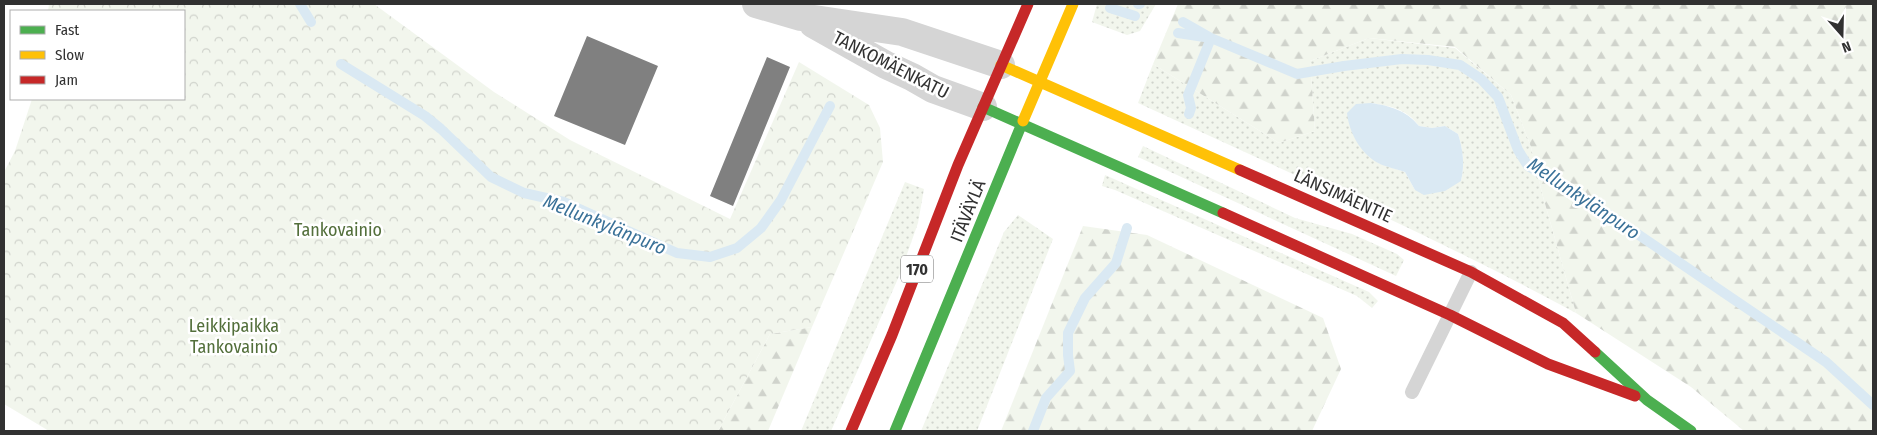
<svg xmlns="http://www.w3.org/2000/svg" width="1877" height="435" viewBox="0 0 1877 435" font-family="'Fira Sans Condensed',sans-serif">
  <defs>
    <pattern id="grass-dots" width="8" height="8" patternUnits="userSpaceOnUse" patternTransform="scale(1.25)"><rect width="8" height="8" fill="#f2f6ed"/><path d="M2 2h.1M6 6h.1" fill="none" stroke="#d0d3cc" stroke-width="1.8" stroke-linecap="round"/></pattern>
    <pattern id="forest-firs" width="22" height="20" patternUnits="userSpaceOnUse" patternTransform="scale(1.25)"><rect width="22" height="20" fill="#f2f6ed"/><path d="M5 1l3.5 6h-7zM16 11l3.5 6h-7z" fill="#d0d3cc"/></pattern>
    <pattern id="park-crowns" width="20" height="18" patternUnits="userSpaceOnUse" patternTransform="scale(1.25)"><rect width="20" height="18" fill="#f2f6ed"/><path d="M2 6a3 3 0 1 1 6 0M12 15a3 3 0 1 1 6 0" fill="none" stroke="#d0d3cc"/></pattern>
  </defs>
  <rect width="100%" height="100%" fill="#fff"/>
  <path fill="url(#grass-dots)" fill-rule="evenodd" d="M 1097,4 L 1156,4 L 1140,31 L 1127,35 L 1092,22 Z
    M 1369,38 L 1455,48 L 1511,95 L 1531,147 L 1542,193 L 1576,313 C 1434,236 1285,171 1138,103 L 1153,64 L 1279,143 L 1315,131 L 1310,61 ZM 1371,103 C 1390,106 1407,109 1419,126 L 1432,128 L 1445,126 L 1458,134 C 1463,149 1465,165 1461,181 L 1415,190 L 1405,172 L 1378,163 L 1366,153 L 1356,140 Z
    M 1143,146 L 1295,218 L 1352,234 L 1397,254 L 1404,260 L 1396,276 L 1138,157 Z
    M 1105,175 L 1369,292 L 1378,301 L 1372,308 L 1357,296 L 1115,190 L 1102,186 Z
    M 905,182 L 924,189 L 918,223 L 900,274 L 831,431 L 801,431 Z
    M 1018,215 L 1053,239 L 977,431 L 921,431 L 1004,232 Z"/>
  <path fill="url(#forest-firs)" d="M 1178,4 L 1873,4 L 1873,431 L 1744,431 L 1691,387 L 1576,313 L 1542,193 L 1531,147 L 1511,95 L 1455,47 L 1369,38 L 1310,61 L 1315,131 L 1279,143 L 1153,64 Z
    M 1083,226 L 1147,235 L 1323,318 L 1341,369 L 1312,431 L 1001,431 Z
    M 812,327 L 768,431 L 718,431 L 770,334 Z"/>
  <path fill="url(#park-crowns)" d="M 49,4 L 374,4 L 494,92 L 570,140 L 730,219 L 799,62 L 869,105 L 880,128 L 883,162 L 812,327 L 770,334 L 718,431 L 49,431 L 4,404 L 4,172 L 15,151 L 32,99 L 184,99 L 184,11 L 48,11 Z"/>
  <path fill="#dae9f3" d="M 1371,103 C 1390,106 1406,110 1419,126 L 1432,128 L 1445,126 L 1458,134 C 1463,149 1465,165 1461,181 L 1445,191 L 1424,195 L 1415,190 L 1405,172 C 1397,169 1386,167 1378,163 C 1360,153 1349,132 1347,113 L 1356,104 Z"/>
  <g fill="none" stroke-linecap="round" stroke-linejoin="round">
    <path stroke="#dae9f3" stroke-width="10" d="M 300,4 L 311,22
      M 1138,4 L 1140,4
      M 1110,8 L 1135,16
      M 1183,22 L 1211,38 L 1297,74 L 1344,66 L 1402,59 L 1428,60 L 1460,65 L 1481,79 L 1498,97 L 1518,150 L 1528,166 L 1608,214 L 1826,362 L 1873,405
      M 1178,33 L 1211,38 L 1188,95 L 1191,108 L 1189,114
      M 341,64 L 425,116 L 441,129 L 491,177 L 524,193 L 564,202 L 677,253 L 710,257 L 737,248 L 761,228 L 781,200 L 830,106
      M 1033,431 L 1046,398 L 1070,371 L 1068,355 L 1068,333 L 1085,298 L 1116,263 L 1127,228"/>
  </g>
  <path fill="#808080" d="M 587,36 L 658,66 L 625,145 L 554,116 Z
    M 767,57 L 790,67 L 733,206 L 710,196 Z"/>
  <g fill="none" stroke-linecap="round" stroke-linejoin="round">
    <path stroke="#d5d5d5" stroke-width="14" d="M 1412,392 L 1471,272"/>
    <path stroke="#d5d5d5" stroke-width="28" d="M 756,4 L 801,17 L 902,32 L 1001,65
      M 813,24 L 886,65 L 912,77 L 933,89 L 983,107"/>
    <path stroke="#4caf50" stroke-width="11" d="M 983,107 L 1223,213
      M 1595,352 L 1647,400 L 1691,431
      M 895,431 L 1023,121"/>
    <path stroke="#ffc107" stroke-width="11" d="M 1001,65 L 1240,170
      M 1023,121 L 1073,4"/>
    <path stroke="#c62828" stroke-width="11" d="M 1240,170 L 1471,272 L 1563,323 L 1595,352
      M 1223,213 L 1450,315 L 1548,364 L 1635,396
      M 851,431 L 892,335 L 958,165 L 1028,4"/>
  </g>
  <g text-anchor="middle" stroke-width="5" stroke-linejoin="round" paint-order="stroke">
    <rect fill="#fff" stroke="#6f6f6f" stroke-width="1" x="901" y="255.5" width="32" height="27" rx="4"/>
    <g font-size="16" font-weight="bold" fill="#313131">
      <text x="917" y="275">170</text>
    </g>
    <g font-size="18" fill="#313131" stroke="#fff">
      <text transform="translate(891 65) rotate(27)" y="6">TANKOMÄENKATU</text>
      <text transform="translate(1343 196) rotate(24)" y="6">LÄNSIMÄENTIE</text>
      <text transform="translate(968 211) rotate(-68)" y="6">ITÄVÄYLÄ</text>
    </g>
    <g font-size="18" fill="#536f3b" stroke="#fff">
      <text x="338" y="236">Tankovainio</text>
      <text x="234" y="332">Leikkipaikka<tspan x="234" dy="21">Tankovainio</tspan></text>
    </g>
    <g font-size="19" font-style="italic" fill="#3a7198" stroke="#fff">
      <text transform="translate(1584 198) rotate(34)" y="7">Mellunkylänpuro</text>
      <text transform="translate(605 224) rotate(22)" y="7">Mellunkylänpuro</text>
    </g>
  </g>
  <rect width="1877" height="435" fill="none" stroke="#313131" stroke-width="10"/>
  <rect x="10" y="10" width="175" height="90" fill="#ffffff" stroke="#adadad"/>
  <rect x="20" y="26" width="25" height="8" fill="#4caf50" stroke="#adadad"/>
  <text x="55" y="35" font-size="15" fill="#313131">Fast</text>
  <rect x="20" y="51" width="25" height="8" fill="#ffc107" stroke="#adadad"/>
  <text x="55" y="60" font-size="15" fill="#313131">Slow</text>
  <rect x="20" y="76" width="25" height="8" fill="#c62828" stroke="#adadad"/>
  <text x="55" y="85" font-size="15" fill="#313131">Jam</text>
  <g transform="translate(1842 35) rotate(160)" stroke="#ffffff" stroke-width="4" paint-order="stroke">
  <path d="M0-4L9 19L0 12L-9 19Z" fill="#313131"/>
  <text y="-8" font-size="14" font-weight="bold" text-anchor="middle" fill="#313131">N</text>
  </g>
</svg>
